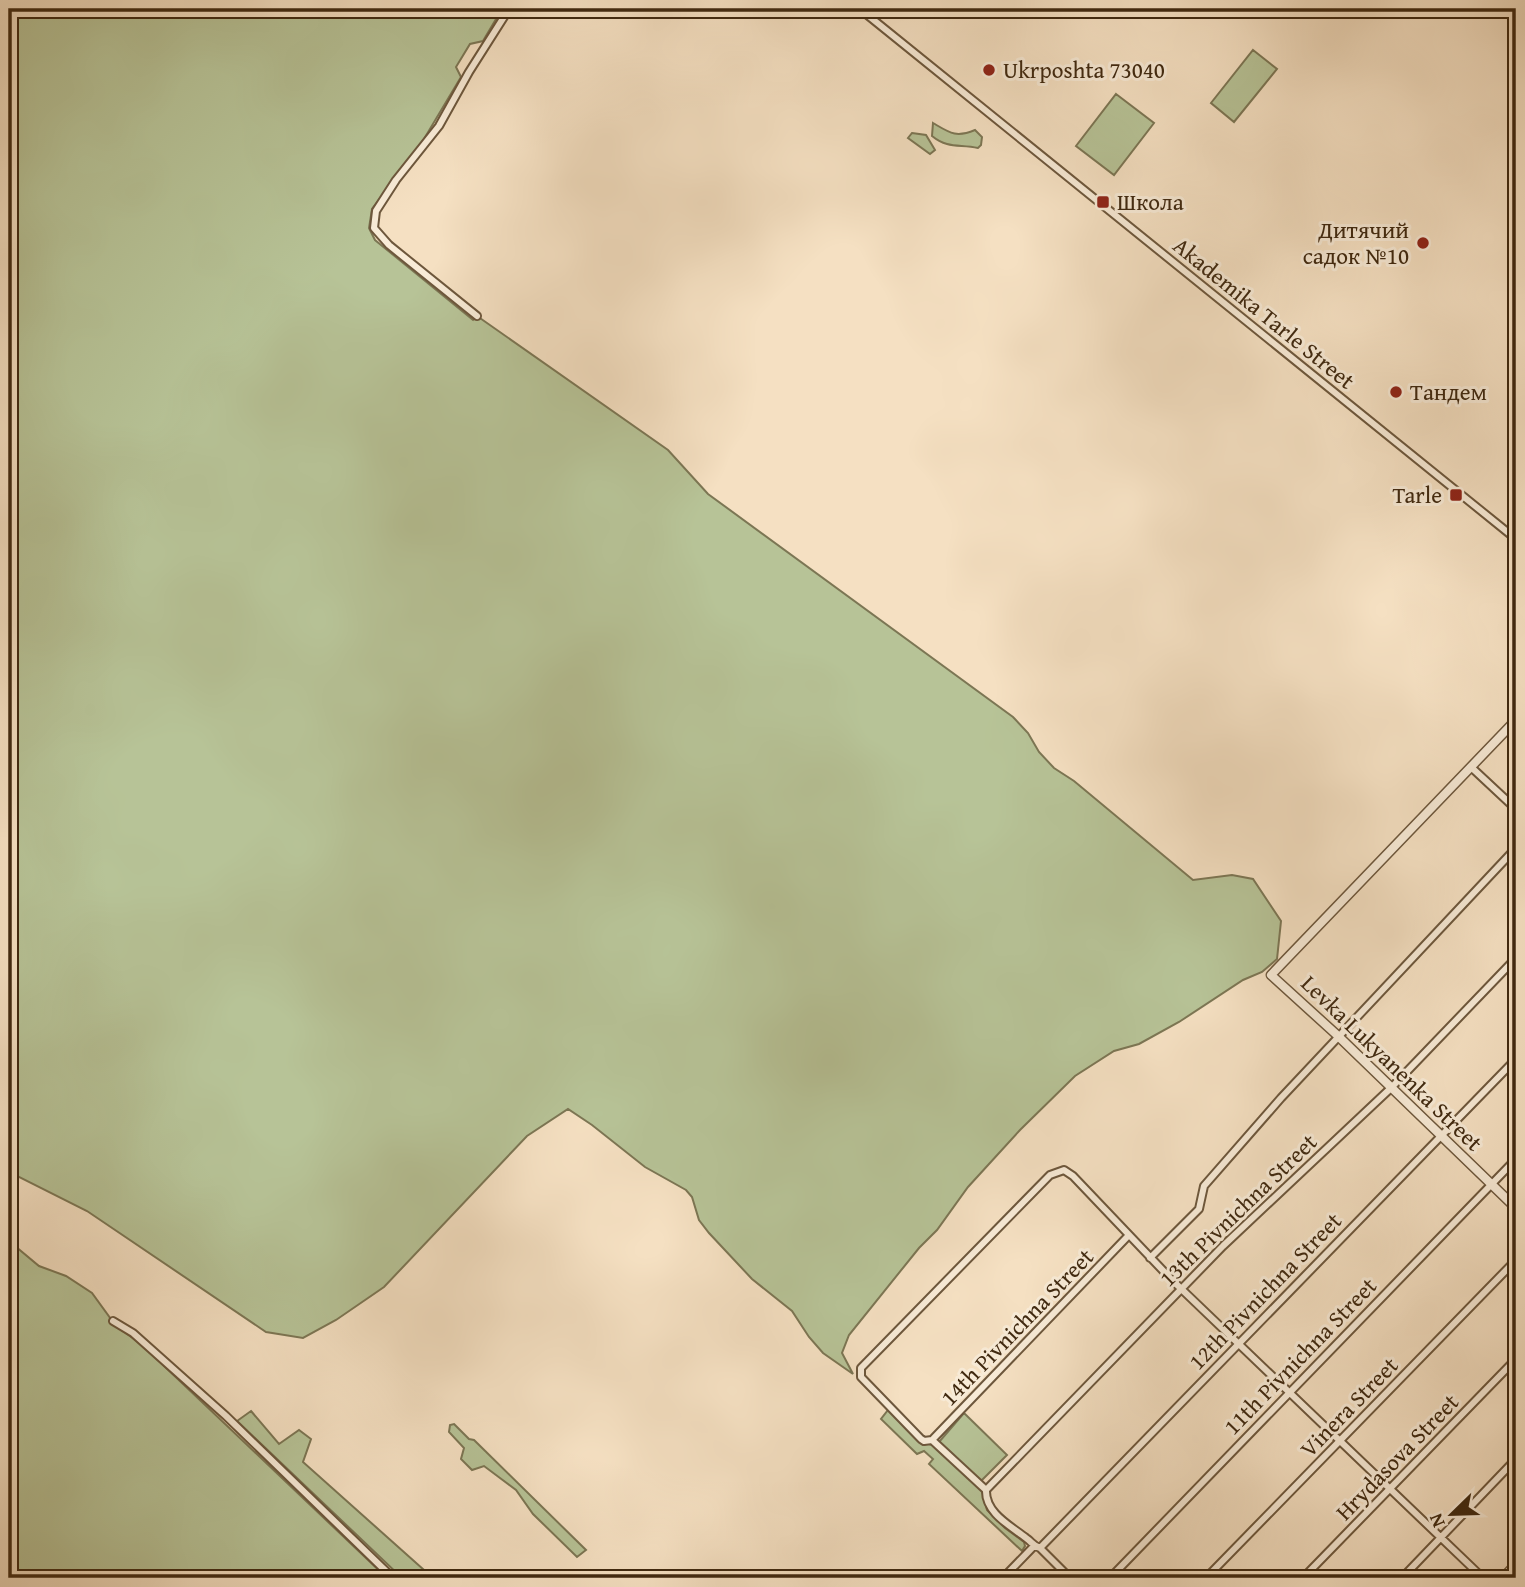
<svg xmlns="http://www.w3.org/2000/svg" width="1525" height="1587" viewBox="0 0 1525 1587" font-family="'Gentium Book Plus',serif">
  <rect width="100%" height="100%" fill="#f5e0c2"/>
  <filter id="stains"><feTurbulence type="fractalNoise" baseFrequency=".00286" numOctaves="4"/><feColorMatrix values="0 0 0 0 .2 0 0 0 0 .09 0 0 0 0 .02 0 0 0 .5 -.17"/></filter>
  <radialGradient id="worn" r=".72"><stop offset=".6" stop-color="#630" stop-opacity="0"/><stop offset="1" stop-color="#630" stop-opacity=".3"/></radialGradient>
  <path fill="#b7c397" stroke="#7c7654" stroke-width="2" d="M 9,9 L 502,9 L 483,41 L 470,44 L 456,67 L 461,77 L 421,144 L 372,209 L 369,228 L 375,240 L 473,320 L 477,316 L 668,450 L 708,494 L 1013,717 L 1028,733 L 1039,752 L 1054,768 L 1074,781 L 1193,880 L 1232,875 L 1253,879 L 1281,921 L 1277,959 L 1262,972 L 1243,980 L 1179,1022 L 1139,1044 L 1114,1051 L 1075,1076 L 1020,1130 L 968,1187 L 937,1230 L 919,1248 L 849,1335 L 842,1353 L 853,1374 L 823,1353 L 809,1337 L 792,1311 L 752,1279 L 709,1233 L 699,1220 L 692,1197 L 686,1190 L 645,1167 L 592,1125 L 568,1109 L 527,1136 L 384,1287 L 336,1320 L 303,1338 L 266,1332 L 87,1211 L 9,1172 Z
    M 1253,50 L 1277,69 L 1234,122 L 1211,103 Z
    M 1116,94 L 1154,123 L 1114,175 L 1076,146 Z
    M 933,123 C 950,133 956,138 975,130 L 982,137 L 981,145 L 978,148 C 959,144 948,149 932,136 Z
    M 912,133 L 926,135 L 935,150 L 930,154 L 908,138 Z
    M 9,1241 L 39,1266 L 66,1276 L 92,1293 L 116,1326 L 141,1344 L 387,1578 L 9,1578 Z
    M 888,1410 L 920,1442 L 934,1445 L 981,1487 L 987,1510 L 1005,1528 L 1024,1542 L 1025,1546 L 1022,1551 L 929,1464 L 933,1459 L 924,1451 L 917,1454 L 881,1419 Z
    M 251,1411 L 279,1444 L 299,1430 L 311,1439 L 303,1462 L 433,1578 L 402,1578 L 237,1421 Z
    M 964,1413 L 1007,1455 L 980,1482 L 939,1442 Z
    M 454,1424 L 469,1439 L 474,1440 L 586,1550 L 577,1557 L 533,1514 L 516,1490 L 484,1466 L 472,1470 L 461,1459 L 464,1448 L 449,1432 L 450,1425 Z"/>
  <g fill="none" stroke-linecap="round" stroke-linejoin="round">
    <defs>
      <path id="minor" d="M 860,9 L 1516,539
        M 477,316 L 389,245 L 374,228 L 376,211 L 396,180 L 439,126 L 469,72 L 509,9
        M 1471,767 L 1516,809
        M 1129,1235 L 932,1440 L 924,1441 L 921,1439 L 861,1377 L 861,1368 L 1050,1175 L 1064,1170 L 1073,1176 L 1172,1280 L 1483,1578
        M 1150,1258 L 1199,1209 L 1204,1186 L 1281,1098 L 1516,848
        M 113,1321 L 133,1333 L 226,1416 L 393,1578
        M 932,1440 L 986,1490 C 985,1513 1011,1526 1026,1538 C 1032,1542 1033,1546 1040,1548 L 1070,1578
        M 986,1490 L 1223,1246 L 1392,1087 L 1516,958
        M 1040,1548 L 1516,1059
        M 1003,1578 L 1034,1546
        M 1110,1578 L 1516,1159
        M 1206,1578 L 1516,1260
        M 1303,1578 L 1516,1359
        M 1402,1578 L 1516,1459"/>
      <path id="tertiary" d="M 1516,720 L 1271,975 L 1337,1035 L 1516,1208
        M 1503,1578 L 1516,1564"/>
    </defs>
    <use href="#minor" stroke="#6d573c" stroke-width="10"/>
    <use href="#tertiary" stroke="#6d573c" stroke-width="11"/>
    <use href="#minor" stroke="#f8ebd7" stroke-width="6"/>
    <use href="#tertiary" stroke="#f8ebd7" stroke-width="8"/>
  </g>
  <g fill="#8f2418" stroke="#f8ebd7" stroke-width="2.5">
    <circle cx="989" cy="70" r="7"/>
    <rect x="1096" y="195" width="14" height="14" rx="3.5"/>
    <circle cx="1423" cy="243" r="7"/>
    <circle cx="1396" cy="392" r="7"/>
    <rect x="1449" y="488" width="14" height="14" rx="3.5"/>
  </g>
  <g text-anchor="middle" stroke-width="6" stroke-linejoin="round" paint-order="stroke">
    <g font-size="23" fill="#402910" stroke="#f8ebd7" text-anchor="start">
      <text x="1003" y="78">Ukrposhta 73040</text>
      <text x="1117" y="210">Школа</text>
      <text x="1409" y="238" text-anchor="end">Дитячий<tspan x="1409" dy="26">садок №10</tspan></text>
      <text x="1410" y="400">Тандем</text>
      <text x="1442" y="503" text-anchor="end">Tarle</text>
    </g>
    <g font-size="23" fill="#402910" stroke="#f8ebd7">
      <text transform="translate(1264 313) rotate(39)" y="8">Akademika Tarle Street</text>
      <text transform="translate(1392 1063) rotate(44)" y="8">Levka Lukyanenka Street</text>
      <text transform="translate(1238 1210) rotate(-44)" y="8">13th Pivnichna Street</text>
      <text transform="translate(1265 1291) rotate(-46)" y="8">12th Pivnichna Street</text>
      <text transform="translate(1017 1327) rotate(-46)" y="8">14th Pivnichna Street</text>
      <text transform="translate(1300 1356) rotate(-46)" y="8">11th Pivnichna Street</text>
      <text transform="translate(1349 1407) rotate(-46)" y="8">Vinera Street</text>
      <text transform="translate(1397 1457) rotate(-46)" y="8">Hrydasova Street</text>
    </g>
  </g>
  <rect width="1525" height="1587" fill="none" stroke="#f5e0c2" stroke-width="35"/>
  <rect x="10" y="10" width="1504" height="1566" fill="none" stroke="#402910" stroke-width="3.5"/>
  <rect x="18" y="18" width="1490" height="1552" fill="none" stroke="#402910" stroke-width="2"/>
  <g transform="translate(1452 1514) rotate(247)" stroke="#f8ebd7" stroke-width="5" paint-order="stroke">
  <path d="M0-5L12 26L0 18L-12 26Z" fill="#402910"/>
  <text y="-10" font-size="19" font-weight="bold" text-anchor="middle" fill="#402910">N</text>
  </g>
  <rect width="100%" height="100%" filter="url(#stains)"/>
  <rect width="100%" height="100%" fill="url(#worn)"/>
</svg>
